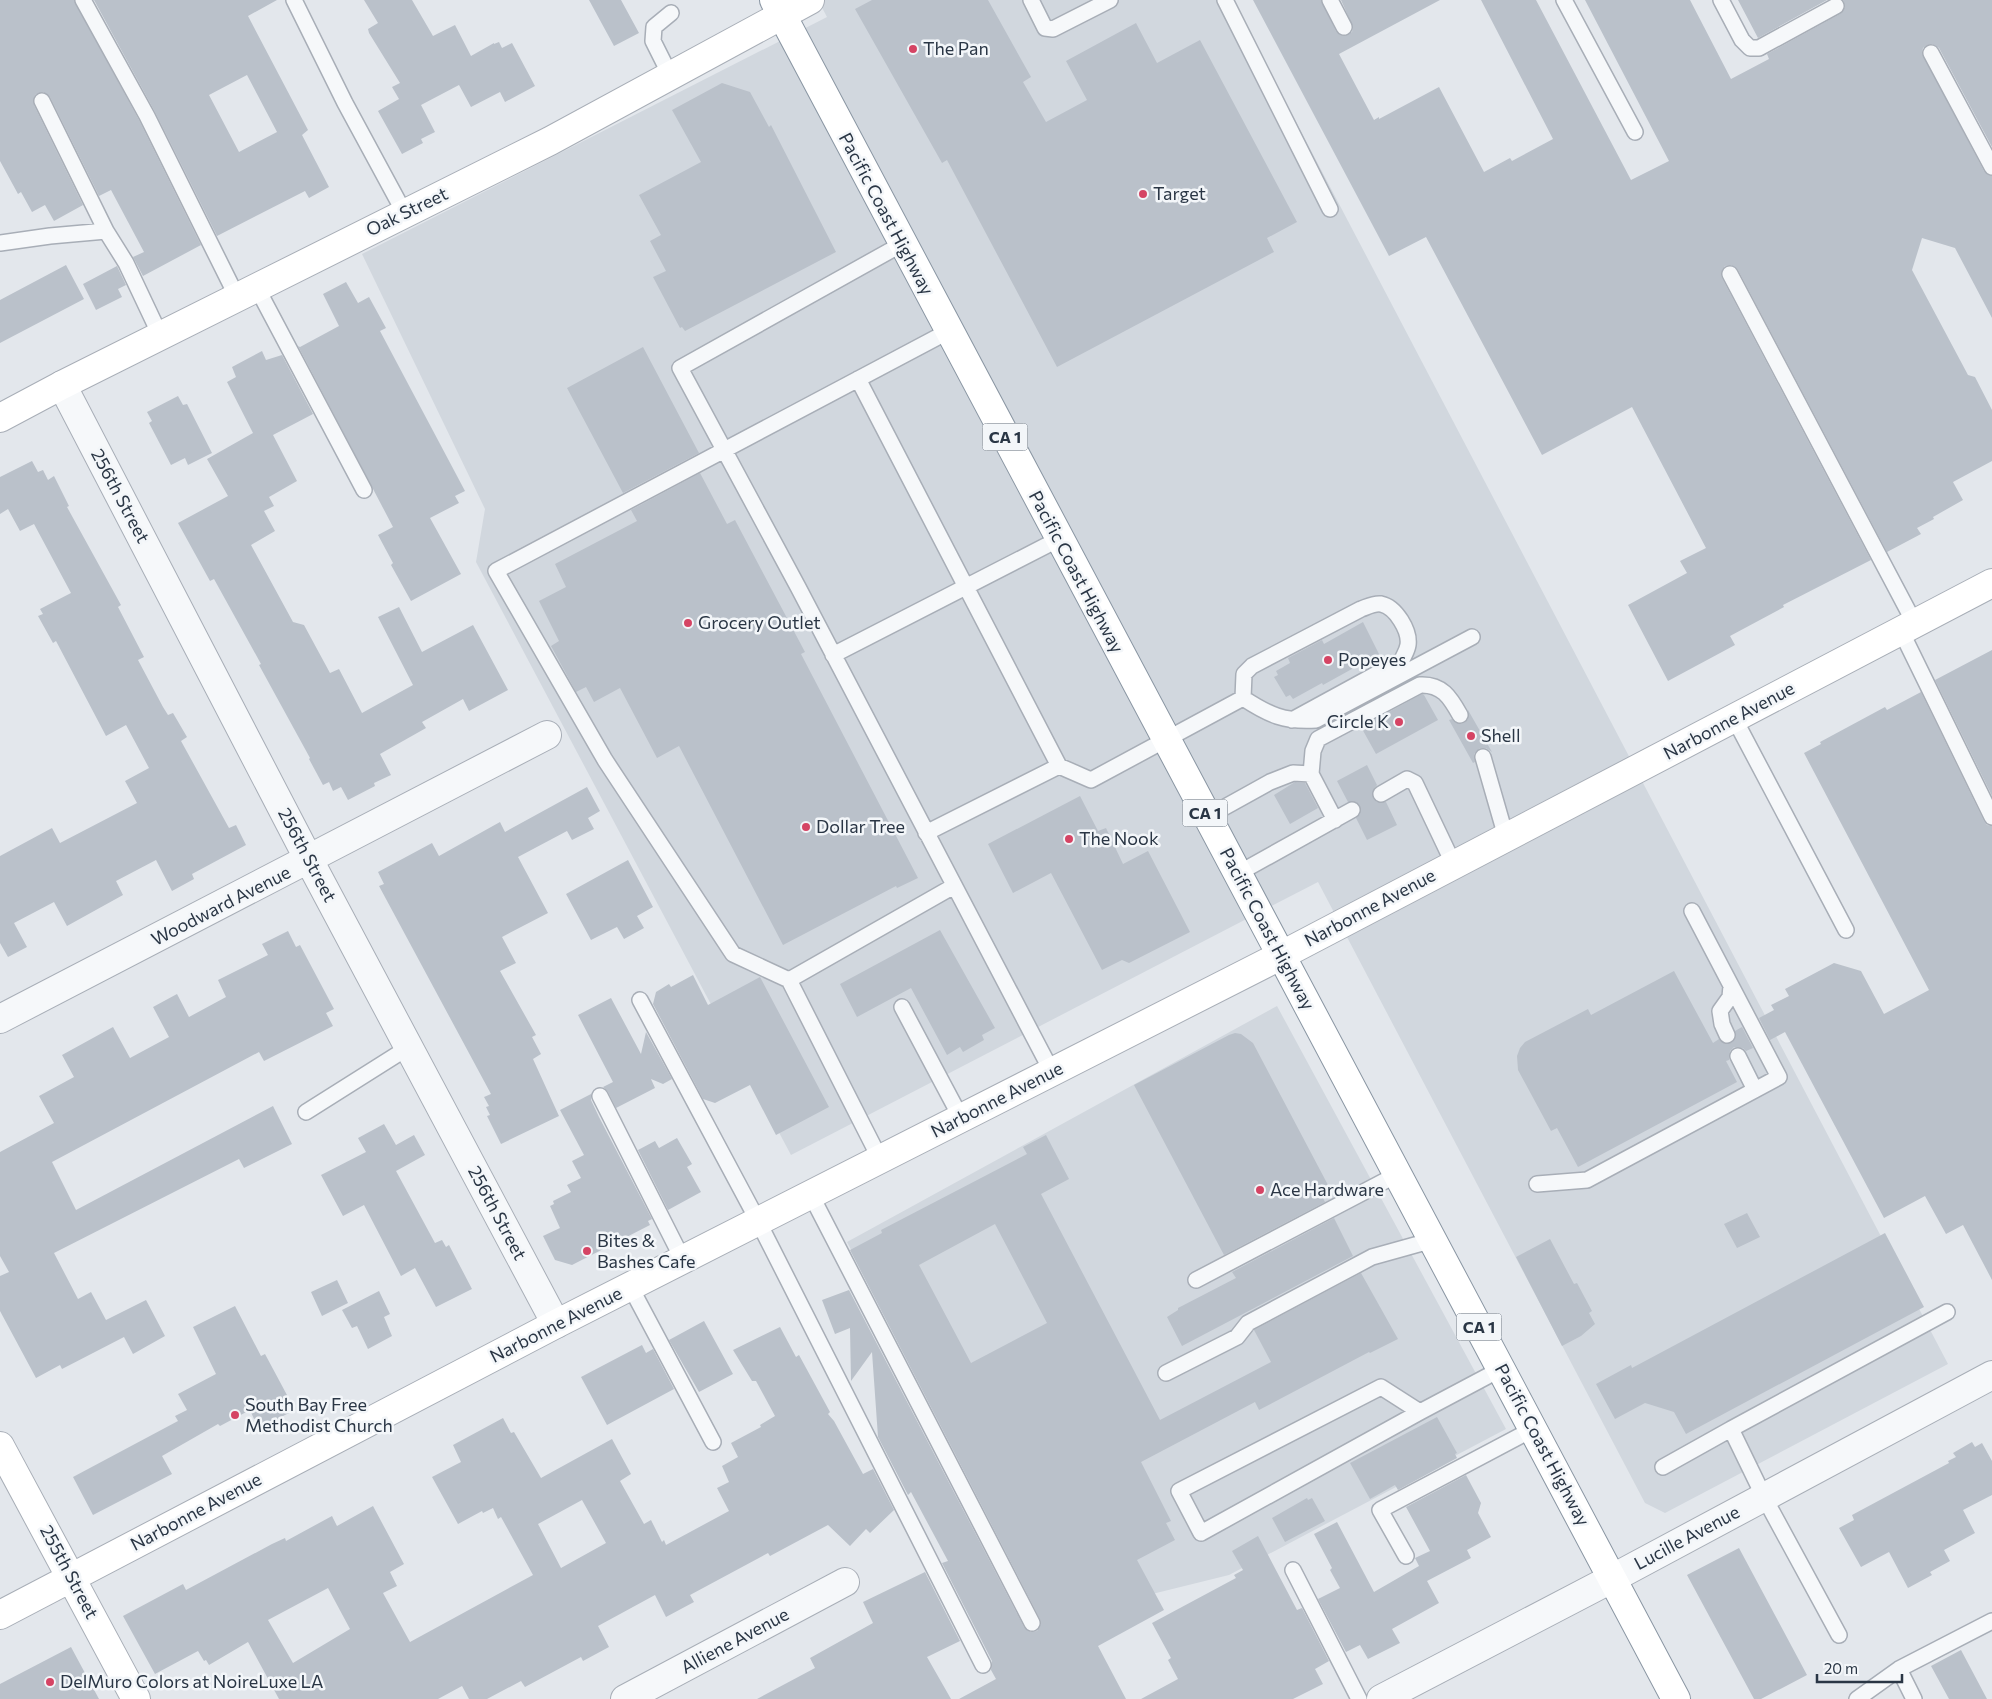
<svg xmlns="http://www.w3.org/2000/svg" width="1992" height="1699" viewBox="0 0 1992 1699" font-family="Commissioner,sans-serif">
  <rect width="100%" height="100%" fill="#e3e7ec"/>
  <path fill="#d1d7de" d="M 818,0 L 1232,0 L 1948,1364 L 1665,1513 L 1645,1503 L 1318,882 L 791,1155 L 476,562 L 485,509 L 362,254 L 827,17 Z
    M 1277,1006 L 1506,1429 L 1229,1575 L 1047,1620 L 847,1242 Z"/>
  <path fill="#bac1ca" fill-rule="evenodd" d="M 0,0 L 74,0 L 139,120 L 201,245 L 143,276 L 133,257 L 144,252 L 111,190 L 99,196 L 50,97 L 43,92 L 35,95 L 34,105 L 83,205 L 54,221 L 45,205 L 32,212 L 21,192 L 18,194 L 0,161 Z
    M 94,0 L 277,0 L 248,16 L 308,130 L 302,135 L 329,187 L 309,198 L 305,191 L 217,236 L 155,112 ZM 247,75 L 277,132 L 239,152 L 209,95 Z
    M 364,0 L 412,0 L 433,36 L 455,25 L 471,56 L 494,43 L 494,44 L 499,42 L 502,48 L 512,43 L 535,86 L 505,102 L 500,92 L 471,107 L 459,85 L 421,105 L 435,132 L 421,139 L 423,143 L 402,154 L 378,111 L 399,99 L 392,87 L 400,83 L 369,33 L 368,29 L 378,23 Z
    M 589,0 L 621,0 L 639,33 L 614,46 Z
    M 872,0 L 988,0 L 1031,77 L 1023,82 L 1046,122 L 1087,100 L 1066,61 L 1136,23 L 1157,63 L 1200,40 L 1297,222 L 1267,238 L 1274,252 L 1057,367 L 947,160 L 942,163 L 855,9 Z
    M 1253,0 L 1321,0 L 1336,31 L 1344,36 L 1352,32 L 1353,27 L 1341,0 L 1440,0 L 1339,54 L 1374,120 L 1379,117 L 1379,119 L 1439,87 L 1484,172 L 1510,158 L 1512,161 L 1553,139 L 1481,0 L 1536,0 L 1631,180 L 1669,161 L 1585,0 L 1690,0 L 1731,79 L 1769,59 L 1767,54 L 1840,14 L 1845,7 L 1843,0 L 1992,0 L 1992,147 L 1939,48 L 1932,44 L 1927,45 L 1923,48 L 1922,53 L 1984,171 L 1992,176 L 1992,318 L 1955,248 L 1922,238 L 1912,270 L 1968,375 L 1975,377 L 1992,410 L 1992,461 L 1953,482 L 1963,500 L 1933,517 L 1934,519 L 1917,528 L 1921,534 L 1887,552 L 1738,270 L 1731,265 L 1725,266 L 1721,273 L 1722,278 L 1871,560 L 1783,605 L 1784,607 L 1730,636 L 1735,645 L 1668,681 L 1628,605 L 1687,573 L 1680,561 L 1706,548 L 1632,407 L 1542,455 L 1426,237 L 1389,256 Z
    M 1738,0 L 1827,0 L 1758,38 Z
    M 722,83 L 750,92 L 769,127 L 771,125 L 836,252 L 685,331 L 682,327 L 680,328 L 653,277 L 666,271 L 650,241 L 661,235 L 639,195 L 701,162 L 672,110 Z
    M 66,265 L 84,299 L 0,343 L 0,300 Z
    M 117,266 L 126,285 L 118,289 L 122,297 L 96,310 L 83,284 Z
    M 346,282 L 358,303 L 369,297 L 386,328 L 380,331 L 465,491 L 455,496 L 459,503 L 430,518 L 461,574 L 411,601 L 391,565 L 393,563 L 378,535 L 393,527 L 298,346 L 300,347 L 339,326 L 323,294 Z
    M 643,347 L 699,453 L 623,493 L 567,388 Z
    M 262,351 L 266,360 L 282,355 L 313,414 L 273,435 L 297,481 L 269,497 L 274,506 L 264,511 L 275,531 L 251,545 L 293,622 L 304,625 L 330,673 L 339,669 L 362,713 L 413,685 L 378,617 L 399,607 L 422,652 L 473,625 L 508,690 L 469,711 L 463,699 L 422,722 L 426,728 L 380,754 L 391,775 L 374,783 L 375,786 L 348,800 L 341,787 L 333,791 L 329,782 L 323,785 L 309,759 L 310,758 L 259,665 L 261,664 L 214,579 L 210,581 L 178,523 L 228,496 L 207,459 L 253,433 L 227,382 L 236,377 L 232,367 Z
    M 178,396 L 183,405 L 187,404 L 212,453 L 188,465 L 185,458 L 171,465 L 149,423 L 152,421 L 147,412 Z
    M 32,461 L 38,472 L 43,470 L 48,480 L 54,476 L 69,506 L 67,507 L 121,605 L 118,607 L 144,657 L 138,660 L 163,707 L 168,715 L 173,713 L 187,737 L 181,741 L 229,828 L 236,825 L 246,845 L 192,874 L 194,879 L 172,891 L 156,860 L 116,881 L 123,895 L 67,926 L 54,902 L 14,923 L 27,947 L 8,957 L 0,943 L 0,856 L 52,828 L 60,843 L 137,803 L 125,781 L 149,768 L 126,725 L 106,736 L 56,641 L 53,643 L 38,616 L 43,614 L 40,609 L 71,593 L 34,524 L 20,531 L 8,509 L 0,514 L 0,477 Z
    M 700,473 L 727,524 L 735,520 L 805,652 L 801,654 L 918,878 L 897,888 L 896,886 L 783,945 L 679,746 L 657,758 L 620,688 L 594,702 L 586,687 L 576,692 L 551,646 L 559,641 L 539,601 L 566,587 L 555,564 L 637,521 L 631,510 Z
    M 1363,622 L 1379,654 L 1323,685 L 1322,683 L 1293,699 L 1290,695 L 1286,697 L 1274,677 L 1278,675 L 1276,671 L 1290,663 L 1288,658 L 1322,640 L 1324,644 Z
    M 1992,650 L 1992,796 L 1935,680 Z
    M 1921,692 L 1984,821 L 1987,825 L 1992,826 L 1992,1280 L 1963,1225 L 1946,1234 L 1925,1196 L 1884,1218 L 1785,1032 L 1770,1040 L 1759,1018 L 1774,1010 L 1771,1005 L 1789,996 L 1785,989 L 1834,963 L 1861,971 L 1884,1014 L 1929,990 L 1804,753 L 1821,744 L 1820,742 L 1885,707 L 1887,710 Z
    M 1422,694 L 1424,695 L 1438,720 L 1376,754 L 1361,727 Z
    M 1468,710 L 1492,752 L 1486,748 L 1480,748 L 1474,754 L 1475,762 L 1473,763 L 1449,720 L 1452,719 L 1459,724 L 1464,723 L 1468,719 Z
    M 1367,765 L 1377,785 L 1373,790 L 1373,798 L 1377,802 L 1386,802 L 1397,825 L 1367,840 L 1356,818 L 1360,814 L 1360,806 L 1356,802 L 1348,802 L 1337,781 Z
    M 1295,782 L 1305,783 L 1318,808 L 1290,824 L 1274,795 Z
    M 587,787 L 600,811 L 588,818 L 594,829 L 572,840 L 567,831 L 518,857 L 548,913 L 502,937 L 516,963 L 500,971 L 536,1035 L 532,1037 L 541,1054 L 533,1059 L 559,1116 L 501,1144 L 487,1116 L 490,1115 L 486,1107 L 489,1106 L 484,1097 L 491,1094 L 379,886 L 384,884 L 378,872 L 432,843 L 439,856 L 500,822 L 505,832 Z
    M 1080,796 L 1098,831 L 1106,828 L 1123,864 L 1148,851 L 1190,932 L 1129,963 L 1122,960 L 1102,970 L 1051,873 L 1013,893 L 988,844 Z
    M 628,860 L 653,907 L 637,916 L 644,928 L 624,939 L 617,927 L 591,940 L 566,894 Z
    M 940,930 L 995,1028 L 982,1035 L 984,1040 L 963,1052 L 960,1047 L 947,1055 L 911,988 L 857,1017 L 840,984 Z
    M 288,931 L 296,947 L 300,945 L 334,1009 L 326,1013 L 333,1026 L 264,1061 L 259,1052 L 52,1162 L 76,1210 L 273,1106 L 292,1144 L 244,1168 L 239,1159 L 54,1253 L 78,1299 L 91,1292 L 106,1320 L 146,1300 L 165,1336 L 133,1354 L 124,1337 L 62,1369 L 60,1365 L 36,1378 L 0,1311 L 0,1276 L 9,1272 L 0,1256 L 0,1152 L 54,1123 L 39,1096 L 74,1077 L 62,1055 L 113,1027 L 130,1058 L 169,1037 L 153,1007 L 177,994 L 189,1017 L 226,997 L 218,980 L 268,955 L 262,944 Z
    M 1674,971 L 1713,1043 L 1719,1039 L 1726,1044 L 1731,1043 L 1736,1036 L 1735,1031 L 1742,1027 L 1753,1048 L 1746,1051 L 1743,1048 L 1734,1047 L 1730,1051 L 1729,1060 L 1726,1061 L 1737,1082 L 1578,1167 L 1557,1128 L 1551,1131 L 1518,1070 L 1517,1056 L 1520,1048 L 1525,1042 L 1588,1009 L 1591,1015 Z
    M 693,975 L 708,1005 L 760,977 L 829,1107 L 776,1135 L 750,1085 L 715,1103 L 703,1099 L 653,1004 L 656,992 L 669,984 L 671,987 Z
    M 611,998 L 641,1054 L 646,1032 L 672,1079 L 663,1084 L 651,1079 L 655,1088 L 616,1108 L 608,1092 L 603,1087 L 613,1082 L 578,1015 Z
    M 1235,1033 L 1241,1034 L 1253,1043 L 1328,1185 L 1319,1190 L 1325,1202 L 1224,1255 L 1134,1085 L 1229,1035 Z
    M 591,1094 L 591,1100 L 599,1117 L 652,1219 L 648,1221 L 650,1225 L 572,1265 L 555,1260 L 543,1236 L 560,1228 L 550,1206 L 554,1204 L 553,1201 L 571,1192 L 567,1185 L 581,1178 L 572,1161 L 584,1155 L 560,1110 Z
    M 384,1124 L 396,1145 L 414,1135 L 425,1155 L 396,1171 L 435,1243 L 442,1240 L 446,1247 L 449,1245 L 472,1289 L 436,1307 L 415,1268 L 401,1276 L 364,1205 L 343,1216 L 321,1175 L 366,1152 L 358,1138 Z
    M 1046,1135 L 1069,1179 L 1041,1194 L 1160,1420 L 1271,1362 L 1254,1330 L 1361,1273 L 1398,1339 L 1370,1353 L 1369,1352 L 1259,1410 L 1255,1402 L 1141,1462 L 1171,1521 L 1166,1523 L 1175,1540 L 1137,1560 L 1164,1610 L 1098,1646 L 1126,1699 L 959,1699 L 996,1679 L 991,1670 L 992,1661 L 942,1563 L 948,1561 L 911,1492 L 908,1495 L 878,1437 L 872,1352 L 851,1381 L 850,1328 L 835,1334 L 822,1300 L 849,1290 L 1024,1627 L 1031,1632 L 1037,1631 L 1041,1624 L 1040,1619 L 850,1250 L 882,1233 L 881,1230 L 1027,1154 L 1023,1147 ZM 995,1224 L 1047,1323 L 971,1363 L 919,1265 Z
    M 677,1138 L 692,1164 L 687,1167 L 701,1192 L 668,1210 L 638,1150 L 655,1141 L 659,1148 Z
    M 1747,1213 L 1760,1237 L 1737,1248 L 1724,1224 Z
    M 1334,1218 L 1353,1256 L 1182,1346 L 1167,1317 L 1178,1310 L 1178,1308 L 1236,1278 L 1232,1272 Z
    M 1885,1233 L 1924,1307 L 1686,1434 L 1674,1412 L 1645,1403 L 1615,1419 L 1596,1384 L 1631,1365 L 1632,1368 Z
    M 1550,1239 L 1574,1284 L 1577,1283 L 1592,1311 L 1589,1313 L 1595,1324 L 1581,1336 L 1562,1346 L 1516,1257 Z
    M 337,1280 L 348,1303 L 322,1316 L 311,1292 Z
    M 379,1291 L 390,1314 L 384,1317 L 392,1336 L 368,1349 L 357,1326 L 352,1328 L 342,1310 Z
    M 235,1306 L 261,1356 L 265,1354 L 295,1410 L 263,1426 L 259,1417 L 254,1419 L 250,1410 L 220,1426 L 218,1424 L 162,1456 L 172,1474 L 93,1515 L 73,1477 L 178,1421 L 175,1416 L 187,1410 L 178,1394 L 216,1374 L 193,1327 Z
    M 704,1321 L 733,1374 L 699,1392 L 669,1340 Z
    M 780,1327 L 796,1357 L 799,1355 L 830,1412 L 828,1414 L 834,1421 L 863,1474 L 873,1469 L 894,1510 L 870,1533 L 866,1529 L 850,1546 L 828,1525 L 770,1556 L 768,1553 L 690,1595 L 694,1602 L 666,1617 L 655,1595 L 598,1626 L 609,1647 L 583,1661 L 581,1657 L 525,1687 L 521,1681 L 487,1699 L 469,1699 L 462,1686 L 438,1699 L 279,1699 L 248,1642 L 209,1665 L 206,1660 L 204,1661 L 198,1651 L 155,1674 L 123,1616 L 183,1584 L 186,1590 L 272,1544 L 285,1538 L 286,1541 L 332,1516 L 337,1526 L 373,1506 L 404,1564 L 390,1572 L 397,1586 L 383,1593 L 410,1642 L 533,1575 L 501,1517 L 498,1519 L 493,1508 L 483,1513 L 482,1511 L 458,1524 L 432,1477 L 461,1462 L 453,1445 L 503,1418 L 511,1433 L 514,1432 L 541,1478 L 612,1439 L 631,1474 L 620,1481 L 644,1524 L 651,1520 L 662,1542 L 664,1540 L 666,1545 L 729,1511 L 717,1488 L 729,1482 L 722,1466 L 738,1457 L 731,1443 L 761,1427 L 760,1425 L 775,1416 L 756,1381 L 752,1381 L 733,1350 ZM 582,1500 L 606,1543 L 561,1568 L 538,1524 ZM 328,1588 L 350,1629 L 293,1663 L 268,1620 Z
    M 642,1345 L 646,1353 L 653,1349 L 674,1389 L 607,1425 L 581,1377 Z
    M 1437,1417 L 1457,1453 L 1455,1454 L 1457,1458 L 1398,1490 L 1395,1485 L 1370,1499 L 1350,1463 Z
    M 1972,1442 L 1975,1447 L 1982,1443 L 1992,1461 L 1992,1495 L 1963,1510 L 1975,1533 L 1944,1550 L 1950,1561 L 1930,1572 L 1932,1575 L 1908,1588 L 1889,1552 L 1861,1567 L 1839,1528 L 1854,1520 L 1852,1515 L 1949,1463 L 1948,1461 L 1956,1457 L 1953,1453 Z
    M 1466,1475 L 1481,1503 L 1478,1513 L 1491,1537 L 1467,1550 L 1471,1558 L 1427,1581 L 1439,1603 L 1392,1629 L 1400,1643 L 1368,1659 L 1360,1645 L 1346,1652 L 1318,1599 L 1340,1588 L 1330,1570 L 1332,1568 L 1314,1534 L 1337,1522 L 1374,1592 L 1419,1566 L 1415,1558 L 1430,1551 L 1406,1507 Z
    M 1307,1498 L 1308,1500 L 1312,1498 L 1325,1521 L 1285,1542 L 1272,1518 Z
    M 1258,1536 L 1297,1610 L 1302,1608 L 1329,1661 L 1315,1669 L 1323,1684 L 1293,1699 L 1141,1699 L 1178,1679 L 1168,1660 L 1171,1658 L 1152,1623 L 1236,1578 L 1234,1575 L 1243,1570 L 1232,1551 Z
    M 1739,1548 L 1807,1675 L 1761,1699 L 1754,1699 L 1687,1575 Z
    M 925,1572 L 960,1641 L 927,1657 L 951,1699 L 757,1699 L 815,1668 L 810,1658 L 873,1623 L 863,1602 Z
    M 71,1647 L 99,1699 L 0,1699 L 0,1684 Z
    M 1961,1650 L 1987,1699 L 1949,1699 L 1931,1666 Z"/>
  <g fill="none" stroke-linecap="round" stroke-linejoin="round">
    <defs>
      <path id="lane" d="M 83,0 L 147,116 L 237,297
        M 294,0 L 345,103 L 405,214
        M 1031,0 L 1045,28 L 1053,29 L 1110,0
        M 1225,0 L 1330,209
        M 1330,0 L 1344,27
        M 1564,0 L 1635,132
        M 1721,0 L 1742,40 L 1750,48 L 1759,48 L 1836,6
        M 1931,53 L 1992,167
        M 670,75 L 653,41 L 654,27 L 671,13
        M 42,101 L 106,231
        M 0,243 L 50,236 L 106,231 L 126,263 L 160,335
        M 902,244 L 680,368 L 798,587 L 1052,1072
        M 1730,274 L 1915,624
        M 257,288 L 364,490
        M 858,379 L 1059,766
        M 1901,631 L 1992,817
        M 833,655 L 1059,539
        M 1243,698 L 1244,674 L 1252,666 L 1361,609 C 1367,607 1374,603 1381,604 C 1396,607 1410,631 1408,645 C 1407,651 1404,655 1402,660 L 1292,720
        M 1243,698 C 1269,715 1284,722 1316,720 L 1472,637
        M 1734,718 L 1846,930
        M 1483,757 L 1506,837
        M 1311,774 L 1313,751 L 1318,739 L 1420,685 C 1442,684 1450,697 1460,715
        M 1381,794 L 1407,779 L 1415,783 L 1454,865
        M 1207,817 L 1270,782 L 1293,773 L 1311,774 L 1335,820
        M 926,833 L 1059,766 L 1091,780 L 1243,698
        M 1237,874 L 1352,810
        M 789,980 L 954,886
        M 640,1000 L 758,1221 L 983,1665
        M 902,1007 L 961,1118
        M 1727,1035 L 1722,1024 L 1720,1011 L 1730,997 L 1731,986
        M 1738,1056 L 1755,1090
        M 600,1096 L 683,1260
        M 306,1112 L 409,1047
        M 880,1159 L 789,980 L 733,954 L 605,760 L 496,571 L 949,331
        M 1537,1184 L 1587,1180 L 1779,1077 L 1692,911
        M 811,1195 L 1032,1623
        M 1196,1280 L 1398,1174
        M 630,1286 L 713,1442
        M 1166,1373 L 1237,1337 L 1248,1323 L 1372,1257 L 1433,1240
        M 1420,1412 L 1381,1387 L 1179,1491 L 1201,1533 L 1420,1412 L 1501,1369
        M 1663,1467 L 1731,1429
        M 1406,1556 L 1380,1510 L 1533,1429
        M 1293,1570 L 1359,1699
        M 1839,1635 L 1764,1497 L 1731,1429 L 1947,1312
        M 1899,1669 L 1914,1699
        M 1857,1699 L 1899,1669 L 1992,1621"/>
      <path id="street" d="M 62,385 L 309,860 L 556,1324
        M 0,1019 L 547,735
        M 625,1699 L 845,1582
        M 1381,1699 L 1613,1578 L 1992,1375"/>
      <path id="secondary" d="M 0,418 L 62,385 L 550,141 L 810,0
        M 0,1446 L 136,1699
        M 0,1615 L 556,1324 L 1280,956 L 1992,583"/>
      <path id="highway" d="M 774,0 L 1676,1699"/>
    </defs>
    <use href="#lane" stroke="#a8aeb7" stroke-width="18"/>
    <use href="#street" stroke="#a8aeb7" stroke-width="30"/>
    <use href="#secondary" stroke="#a8aeb7" stroke-width="30"/>
    <use href="#highway" stroke="#8a96a3" stroke-width="30"/>
    <use href="#lane" stroke="#f6f8fa" stroke-width="15"/>
    <use href="#street" stroke="#f6f8fa" stroke-width="28"/>
    <use href="#secondary" stroke="#fff" stroke-width="28"/>
    <use href="#highway" stroke="#fff" stroke-width="28"/>
  </g>
  <g fill="#d54464" stroke="#f3f6f9" stroke-width="2">
    <circle cx="913" cy="49" r="5"/>
    <circle cx="1143" cy="194" r="5"/>
    <circle cx="688" cy="623" r="5"/>
    <circle cx="1328" cy="660" r="5"/>
    <circle cx="1399" cy="722" r="5"/>
    <circle cx="1471" cy="736" r="5"/>
    <circle cx="806" cy="827" r="5"/>
    <circle cx="1069" cy="839" r="5"/>
    <circle cx="1260" cy="1190" r="5"/>
    <circle cx="587" cy="1251" r="5"/>
    <circle cx="235" cy="1415" r="5"/>
    <circle cx="50" cy="1682" r="5"/>
  </g>
  <g text-anchor="middle" stroke-width="5" stroke-linejoin="round" paint-order="stroke">
    <g fill="#f3f6f9" stroke="#66707b" stroke-width="1">
      <rect x="982.5" y="423.5" width="45" height="27" rx="4"/>
      <rect x="1182.5" y="799.5" width="45" height="27" rx="4"/>
      <rect x="1456.5" y="1313.5" width="45" height="27" rx="4"/>
    </g>
    <g font-size="16" font-weight="bold" fill="#2a3645">
      <text x="1005" y="443">CA 1</text>
      <text x="1205" y="819">CA 1</text>
      <text x="1479" y="1333">CA 1</text>
    </g>
    <g font-size="18" fill="#2a3645" stroke="#f3f6f9" text-anchor="start">
      <text x="923" y="55">The Pan</text>
      <text x="1153" y="200">Target</text>
      <text x="698" y="629">Grocery Outlet</text>
      <text x="1338" y="666">Popeyes</text>
      <text x="1389" y="728" text-anchor="end">Circle K</text>
      <text x="1481" y="742">Shell</text>
      <text x="816" y="833">Dollar Tree</text>
      <text x="1079" y="845">The Nook</text>
      <text x="1270" y="1196">Ace Hardware</text>
      <text x="597" y="1247">Bites &amp;<tspan x="597" dy="21">Bashes Cafe</tspan></text>
      <text x="245" y="1411">South Bay Free<tspan x="245" dy="21">Methodist Church</tspan></text>
      <text x="60" y="1688">DelMuro Colors at NoireLuxe LA</text>
    </g>
    <g font-size="18" fill="#2a3645" stroke="#f3f6f9">
      <text transform="translate(407 212) rotate(-26)" y="6">Oak Street</text>
      <text transform="translate(886 214) rotate(62)" y="6">Pacific Coast Highway</text>
      <text transform="translate(120 496) rotate(62)" y="6">256th Street</text>
      <text transform="translate(1076 572) rotate(62)" y="6">Pacific Coast Highway</text>
      <text transform="translate(1729 721) rotate(-28)" y="6">Narbonne Avenue</text>
      <text transform="translate(307 855) rotate(62)" y="6">256th Street</text>
      <text transform="translate(221 906) rotate(-27)" y="6">Woodward Avenue</text>
      <text transform="translate(1370 908) rotate(-28)" y="6">Narbonne Avenue</text>
      <text transform="translate(1267 929) rotate(62)" y="6">Pacific Coast Highway</text>
      <text transform="translate(997 1100) rotate(-27)" y="6">Narbonne Avenue</text>
      <text transform="translate(497 1213) rotate(62)" y="6">256th Street</text>
      <text transform="translate(556 1325) rotate(-27)" y="6">Narbonne Avenue</text>
      <text transform="translate(1542 1445) rotate(62)" y="6">Pacific Coast Highway</text>
      <text transform="translate(196 1512) rotate(-28)" y="6">Narbonne Avenue</text>
      <text transform="translate(1687 1538) rotate(-28)" y="6">Lucille Avenue</text>
      <text transform="translate(69 1572) rotate(62)" y="6">255th Street</text>
      <text transform="translate(735 1641) rotate(-28)" y="6">Alliene Avenue</text>
    </g>
  </g>
  <path d="M1817 1674v8h85v-8" fill="none" stroke="#2a3645" stroke-width="2.5"/>
  <text x="1824" y="1674" font-size="15" fill="#2a3645" stroke="#f3f6f9" stroke-width="4" paint-order="stroke">20 m</text>
</svg>
